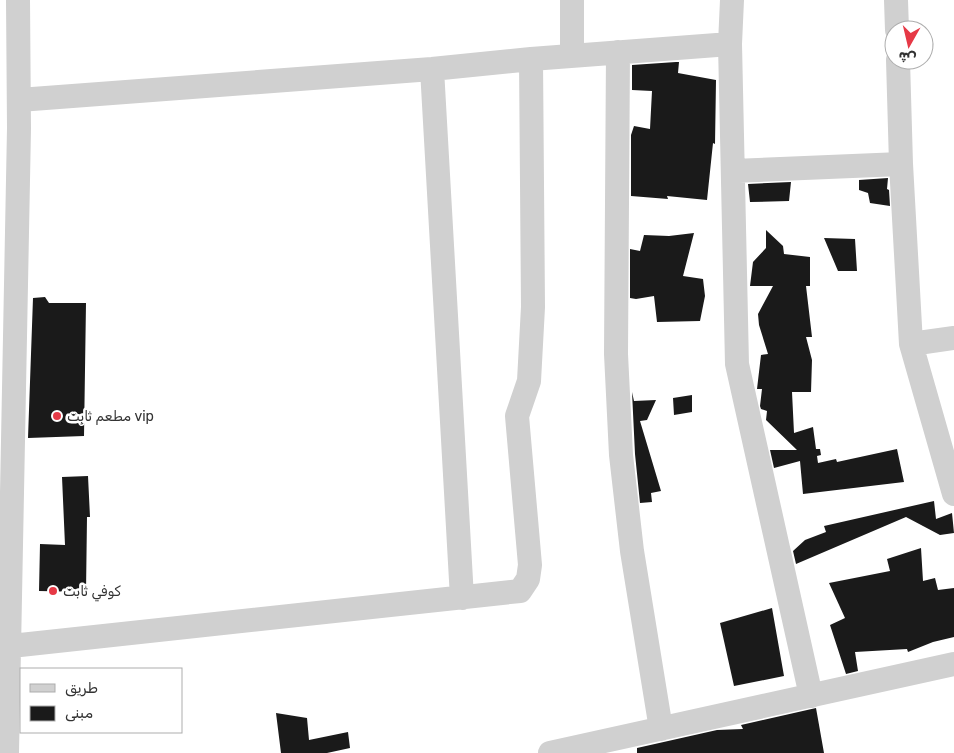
<svg xmlns="http://www.w3.org/2000/svg" width="954" height="753" viewBox="0 0 954 753" font-family="Rubik,Cairo,sans-serif">
  <rect width="100%" height="100%" fill="#fff"/>
  <path fill="#1a1a1a" d="M 676,62 L 679,62 L 678,73 L 716,80 L 715,144 L 713,143 L 707,200 L 667,196 L 668,199 L 631,196 L 631,135 L 634,126 L 650,129 L 652,91 L 632,90 L 632,65 Z
    M 888,178 L 887,189 L 889,190 L 890,206 L 870,203 L 868,193 L 859,190 L 859,180 Z
    M 791,182 L 789,201 L 750,202 L 748,184 Z
    M 766,230 L 783,246 L 784,254 L 810,257 L 810,286 L 806,286 L 812,337 L 806,337 L 812,360 L 811,392 L 792,392 L 794,433 L 813,427 L 816,449 L 820,449 L 821,455 L 817,456 L 818,463 L 836,459 L 837,462 L 897,449 L 904,482 L 803,494 L 800,461 L 774,468 L 770,450 L 797,450 L 766,420 L 767,411 L 761,409 L 760,406 L 762,389 L 757,389 L 761,355 L 768,354 L 759,325 L 758,314 L 773,286 L 750,286 L 753,262 L 766,248 Z
    M 694,233 L 683,276 L 703,279 L 705,296 L 700,321 L 657,322 L 654,296 L 636,299 L 630,298 L 630,249 L 640,251 L 644,235 L 669,236 Z
    M 824,238 L 855,239 L 857,271 L 838,271 Z
    M 45,297 L 49,303 L 86,303 L 84,436 L 28,438 L 33,298 Z
    M 632,392 L 634,401 L 656,400 L 647,420 L 640,421 L 661,491 L 651,493 L 652,502 L 640,503 L 635,454 Z
    M 692,395 L 692,412 L 674,415 L 673,398 Z
    M 88,476 L 90,517 L 87,517 L 86,592 L 39,591 L 40,544 L 65,545 L 62,477 Z
    M 934,501 L 936,519 L 952,513 L 954,533 L 940,535 L 906,517 L 796,564 L 793,551 L 805,540 L 826,532 L 824,526 Z
    M 921,548 L 923,581 L 935,578 L 938,590 L 954,588 L 954,637 L 933,642 L 908,652 L 907,649 L 855,652 L 858,671 L 846,674 L 830,625 L 845,618 L 829,583 L 890,571 L 887,559 Z
    M 772,608 L 784,676 L 734,686 L 720,623 Z
    M 816,708 L 824,753 L 637,753 L 637,748 L 717,730 L 743,729 L 741,725 Z
    M 276,713 L 307,718 L 309,740 L 348,732 L 350,748 L 327,753 L 281,753 Z"/>
  <g fill="none" stroke-linecap="round" stroke-linejoin="round">
    <path stroke="#d0d0d0" stroke-width="24" d="M 572,0 L 572,56
      M 732,0 L 730,44 L 737,364 L 811,696
      M 896,0 L 897,30
      M 618,52 L 616,354 L 621,455 L 632,551 L 661,729
      M 898,60 L 901,164 L 911,344 L 954,494
      M 432,69 L 462,598
      M 19,100 L 432,69 L 531,59 L 730,44
      M 733,171 L 901,164
      M 911,344 L 954,338
      M 11,646 L 520,591 L 528,579 L 530,565 L 517,416 L 529,381 L 533,307 L 531,59
      M 7,753 L 19,128 L 18,0
      M 550,753 L 954,664"/>
  </g>
  <g fill="#e63946" stroke="#fff" stroke-width="2">
    <circle cx="57" cy="416" r="5"/>
    <circle cx="53" cy="591" r="5"/>
  </g>
  <g text-anchor="middle" stroke-width="5" stroke-linejoin="round" paint-order="stroke">
    <g font-size="14" fill="#333" stroke="#fff" text-anchor="start">
      <text x="67" y="421">مطعم ثابت vip</text>
      <text x="63" y="596">كوفي ثابت</text>
    </g>
  </g>
  <rect x="20" y="668" width="162" height="65" fill="#ffffff" stroke="#adadad"/>
  <rect x="30" y="684" width="25" height="8" fill="#d0d0d0" stroke="#adadad"/>
  <text x="65" y="693" font-size="15" fill="#333333">طريق</text>
  <rect x="30" y="706" width="25" height="15" fill="#1a1a1a" stroke="#adadad"/>
  <text x="65" y="718" font-size="15" fill="#333333">مبنى</text>
  <g transform="translate(909 45) rotate(188)"><circle r="24" fill="#ffffff" stroke="#adadad"/>
  <path d="M0-4L9 19L0 12L-9 19Z" fill="#e63946"/>
  <text y="-8" font-size="14" font-weight="bold" text-anchor="middle" fill="#333333">ش</text>
  </g>
</svg>
